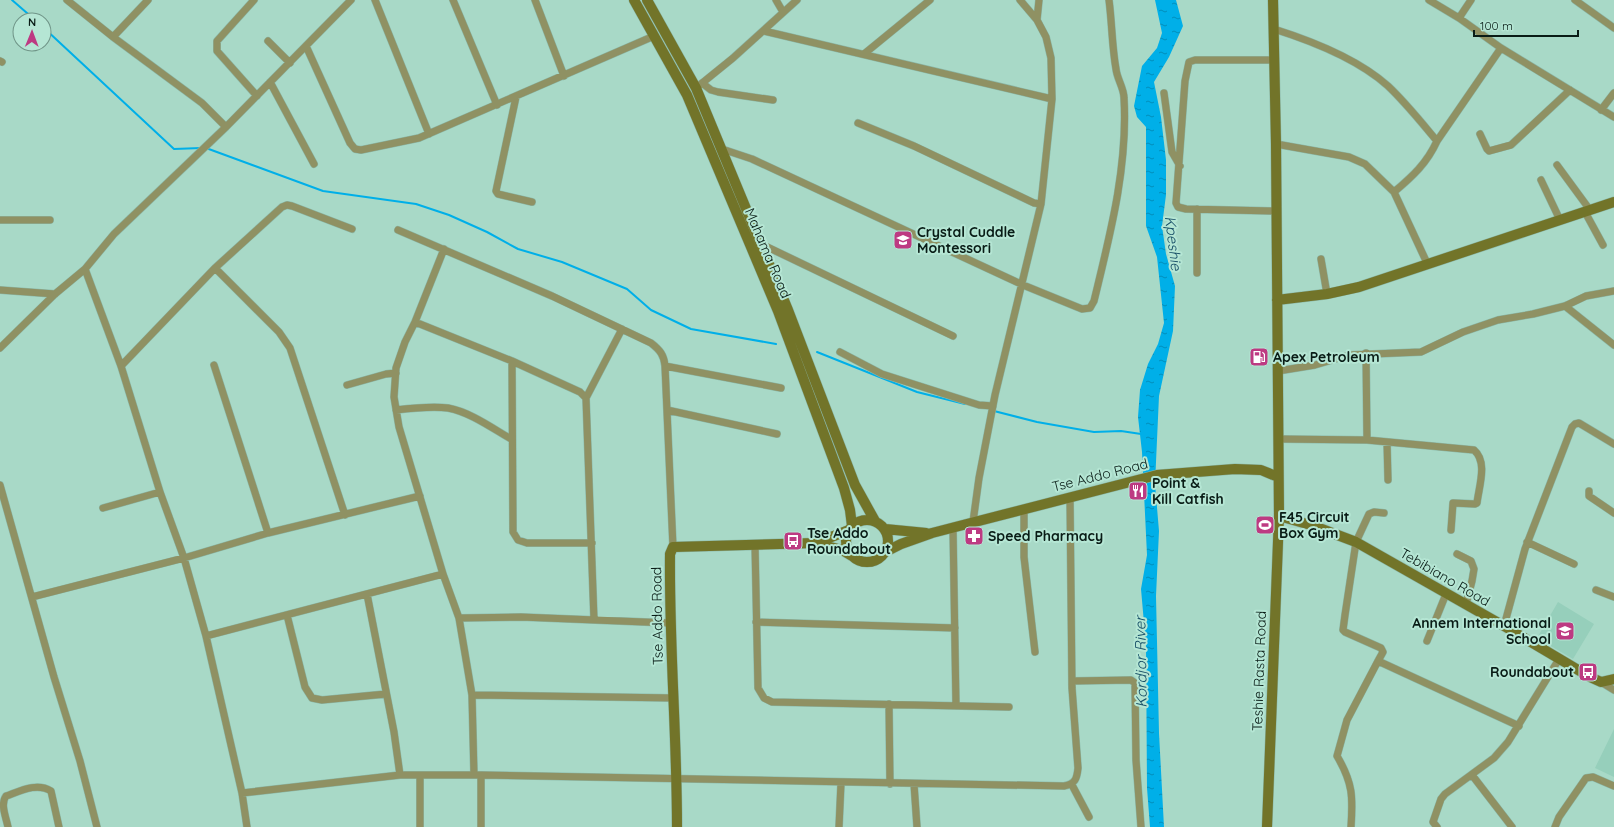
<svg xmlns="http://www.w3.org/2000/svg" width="1614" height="827" viewBox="0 0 1614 827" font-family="Quicksand,sans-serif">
  <defs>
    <pattern id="water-ripples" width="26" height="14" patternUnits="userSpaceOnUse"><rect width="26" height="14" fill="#00afe8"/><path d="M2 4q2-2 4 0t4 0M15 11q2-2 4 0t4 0" fill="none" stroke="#018ebb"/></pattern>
  </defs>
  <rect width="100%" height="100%" fill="#a8d9c7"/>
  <path fill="#96cfbb" d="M 1558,602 L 1594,624 L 1573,659 L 1537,638 Z
    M 1614,729 L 1614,777 L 1595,768 Z"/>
  <path fill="url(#water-ripples)" d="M 1155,0 L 1176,0 L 1183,26 L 1169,57 L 1154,82 L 1161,117 L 1166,160 L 1166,195 L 1162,226 L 1166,254 L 1175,286 L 1173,331 L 1159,396 L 1155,484 L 1159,531 L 1156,596 L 1159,733 L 1164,827 L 1150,827 L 1147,788 L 1146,646 L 1141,589 L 1147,555 L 1142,452 L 1138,417 L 1140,390 L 1148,364 L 1158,344 L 1164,323 L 1157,257 L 1146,226 L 1146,127 L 1137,117 L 1134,106 L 1142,66 L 1157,48 L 1162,33 Z"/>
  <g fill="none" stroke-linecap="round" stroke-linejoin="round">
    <path stroke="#00afe8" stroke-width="2" d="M 12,0 L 35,20
      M 44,28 L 174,149 L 201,148
      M 206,148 L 323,191 L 416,204 L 449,215 L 487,232 L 518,249 L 562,262 L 627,289 L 651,310 L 691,329 L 776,344
      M 817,352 L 917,392 L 965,404
      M 994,411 L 1037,422 L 1094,432 L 1121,431 L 1141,434"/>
    <defs>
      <path id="street" d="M 67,0 L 113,37
        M 148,0 L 113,37 L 202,103 L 226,127
        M 254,0 L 217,41 L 217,51 L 257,96
        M 375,0 L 429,134
        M 453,0 L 497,105
        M 535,0 L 564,76
        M 776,0 L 783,12
        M 1020,0 L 1037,20
        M 1429,0 L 1459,18 L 1501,48 L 1614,117
        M 1575,0 L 1614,28
        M 1459,18 L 1471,0
        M 1274,29 C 1312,41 1358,59 1388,86 C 1406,103 1421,122 1437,141
        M 764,31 L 1052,99
        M 268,41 L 290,63
        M 306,46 L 350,143 L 355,149 L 361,150 L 419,138 L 654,36
        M 864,54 L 930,0
        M 1274,60 L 1195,60 L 1189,62 L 1185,81 L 1176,203 L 1178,207 L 1186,209 L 1276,211
        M 0,61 L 2,62
        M 270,82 L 314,164
        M 702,83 L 711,90 L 718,92 L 773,100
        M 696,88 L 733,58 L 797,0
        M 1164,93 L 1172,152 L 1180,166
        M 516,97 L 496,191 L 498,194 L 532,202
        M 1601,110 L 1614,93
        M 858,123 L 914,146 L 1034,203 L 1041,204
        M 1480,134 L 1487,149 L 1489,151 L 1511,145 L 1570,90
        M 1276,144 L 1349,157 L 1365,164 L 1394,192 L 1427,263
        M 722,149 L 752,159 L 1023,285 L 1082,309 L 1090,308 L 1094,301 C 1110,235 1128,167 1124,98 C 1124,88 1117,79 1116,69 C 1112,47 1112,23 1109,0
        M 1557,165 L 1590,210
        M 1541,180 L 1560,220
        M 1394,192 C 1413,176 1427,163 1437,141 L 1501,48
        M 1585,212 L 1603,245
        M 0,220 L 50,220
        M 398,230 L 552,296 L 651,343 C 660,350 664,355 665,366 L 673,547
        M 761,244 L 953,336
        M 444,249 L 415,322 L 405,342 L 396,368 L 394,397 L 399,427 L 443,574 L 459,618 L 472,695 L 474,775
        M 1321,259 L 1327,294
        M 215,268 L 279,332 L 290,348 L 345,515
        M 85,269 L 121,366 L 160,492 L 184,558 L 206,636 L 242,793 L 247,827
        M 1197,273 L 1197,209
        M 0,290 L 55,294
        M 1565,306 L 1614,345
        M 415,322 L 512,361 L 580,392 L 586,398 L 594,620
        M 0,348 L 55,294 L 85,269 L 114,234 L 226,127 L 351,0
        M 840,352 L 882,374 L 979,405 L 993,406
        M 1366,353 L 1367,440
        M 512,361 L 513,532 L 518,540 L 527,543 L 592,543
        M 214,365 L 268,533
        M 121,366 L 215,268 L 282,207 L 287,205 L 292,206 L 352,229
        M 665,366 L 781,388
        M 1278,371 L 1315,365 L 1349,355 L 1421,352 L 1463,332 L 1498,320 L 1533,314 L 1565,306 L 1586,296 L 1614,291
        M 347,385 L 386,374 L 396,373
        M 586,398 L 622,329
        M 396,410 C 413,408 431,406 448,408 C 470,412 492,428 511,439
        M 667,410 L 777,434
        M 1279,439 L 1367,440 L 1474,450 C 1488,462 1479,486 1477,503 L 1475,504 L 1453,503 L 1451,530
        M 1387,442 L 1388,480
        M 0,485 L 54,677 L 80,761 L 97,827
        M 1589,491 L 1589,496 L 1614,513
        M 103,508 L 160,492
        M 1024,509 L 1024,557 L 1035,652
        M 973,522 L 979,478 L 995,395 L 1041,204 L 1052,99 L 1051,58 L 1046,37 L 1037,20 L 1039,0
        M 953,528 L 956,706
        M 1527,542 L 1574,564
        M 755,545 L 758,688 L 764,698 L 772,702 L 1009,707
        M 1457,554 L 1471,561 L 1474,569 L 1472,581 L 1466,604
        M 1596,590 L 1614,597
        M 367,594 L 394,732 L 400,775
        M 32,597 L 184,558 L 268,533 L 420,496
        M 287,615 L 305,687 L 312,698 L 322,700 L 386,694
        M 459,618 L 521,617 L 669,623
        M 756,622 L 955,628
        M 1504,626 L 1525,549 L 1572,427 L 1575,424 L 1579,423 L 1614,444
        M 206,636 L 443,574
        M 1427,641 L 1446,594
        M 1378,661 L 1383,652 L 1381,648 L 1345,632 L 1343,630 L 1345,615 L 1356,542 L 1369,514 L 1374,512 L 1384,513
        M 1072,681 L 1131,680 L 1135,683 L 1136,760 L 1141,827
        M 1601,682 L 1614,690
        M 472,695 L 674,698
        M 889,704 L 890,784
        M 1472,775 L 1512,827
        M 914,784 L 917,827
        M 1072,785 L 1089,817
        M 242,793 L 400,775 L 481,775 L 1064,786 C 1075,784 1077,779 1078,768 L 1072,688 L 1070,497
        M 8,827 C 6,817 0,804 6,796 C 20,791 37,782 51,791 L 59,827
        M 420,827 L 420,775
        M 481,827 L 481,775
        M 839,827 L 841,783
        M 1351,827 C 1353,797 1353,783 1337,756 L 1347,720 L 1378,661 L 1519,726
        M 1437,827 L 1433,822 L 1441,799 L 1445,794 L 1494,758 L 1508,742 L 1559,659
        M 1555,827 L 1559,817 L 1586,778 L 1593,777 L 1614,786"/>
      <path id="secondary" d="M 634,0 L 687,95 L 778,311 L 844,488 L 850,510 L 852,526
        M 647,0 L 696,88 L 788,310 L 855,485 L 875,521
        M 1277,300 L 1327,294 L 1359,287 L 1614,202
        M 1279,516 L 1311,525 L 1356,542 L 1504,626 L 1590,677 L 1601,682 L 1614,679
        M846 541a21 21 0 1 1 42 0a21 21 0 1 1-42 0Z
        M 885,529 L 926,533
        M 816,543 L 849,530
        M 885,552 L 901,544 L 932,533 L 1157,475 L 1235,469 L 1261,470 L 1278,477
        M 677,827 C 677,736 669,645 670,554 L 673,547 L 815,543 L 842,550 L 852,556
        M 1267,827 L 1279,516 L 1276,144 L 1273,0"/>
    </defs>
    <use href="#street" stroke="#8bb7a7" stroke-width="8"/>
    <use href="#secondary" stroke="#8bb7a7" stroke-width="11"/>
    <use href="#street" stroke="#8f9163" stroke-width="7"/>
    <use href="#secondary" stroke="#727429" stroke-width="10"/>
  </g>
  <defs>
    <symbol id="school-square" viewBox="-11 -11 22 22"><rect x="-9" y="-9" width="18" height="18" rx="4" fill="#bd3a82" stroke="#b5e6d4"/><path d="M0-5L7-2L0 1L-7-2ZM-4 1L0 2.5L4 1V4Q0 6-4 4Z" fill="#fff"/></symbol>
    <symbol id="fuel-square" viewBox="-11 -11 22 22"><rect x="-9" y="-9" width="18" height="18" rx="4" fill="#bd3a82" stroke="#b5e6d4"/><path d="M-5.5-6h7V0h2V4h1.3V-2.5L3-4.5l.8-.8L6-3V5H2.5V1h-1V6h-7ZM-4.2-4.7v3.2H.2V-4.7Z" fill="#fff"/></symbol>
    <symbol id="restaurant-square" viewBox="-11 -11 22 22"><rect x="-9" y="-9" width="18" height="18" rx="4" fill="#bd3a82" stroke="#b5e6d4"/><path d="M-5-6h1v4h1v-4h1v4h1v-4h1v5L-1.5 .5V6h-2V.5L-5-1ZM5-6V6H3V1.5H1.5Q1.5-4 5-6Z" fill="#fff"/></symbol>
    <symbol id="stadium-square" viewBox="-11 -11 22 22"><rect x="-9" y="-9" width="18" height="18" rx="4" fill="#bd3a82" stroke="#b5e6d4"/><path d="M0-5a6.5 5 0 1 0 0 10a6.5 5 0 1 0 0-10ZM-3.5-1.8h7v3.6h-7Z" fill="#fff"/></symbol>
    <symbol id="pharmacy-square" viewBox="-11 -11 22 22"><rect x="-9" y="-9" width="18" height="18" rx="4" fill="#bd3a82" stroke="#b5e6d4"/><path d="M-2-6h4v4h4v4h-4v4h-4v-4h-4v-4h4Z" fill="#fff"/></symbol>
    <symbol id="bus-square" viewBox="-11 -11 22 22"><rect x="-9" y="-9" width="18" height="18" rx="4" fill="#bd3a82" stroke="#b5e6d4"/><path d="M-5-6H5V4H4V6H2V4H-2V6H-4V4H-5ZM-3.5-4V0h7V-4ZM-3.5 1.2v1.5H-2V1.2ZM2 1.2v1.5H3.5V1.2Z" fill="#fff"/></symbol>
  </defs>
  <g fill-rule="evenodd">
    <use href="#school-square" x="892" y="229" width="22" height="22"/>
    <use href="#fuel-square" x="1248" y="346" width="22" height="22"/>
    <use href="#restaurant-square" x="1127" y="480" width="22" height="22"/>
    <use href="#stadium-square" x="1254" y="514" width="22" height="22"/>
    <use href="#pharmacy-square" x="963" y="525" width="22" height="22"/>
    <use href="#bus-square" x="782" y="530" width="22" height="22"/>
    <use href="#school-square" x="1554" y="620" width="22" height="22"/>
    <use href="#bus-square" x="1577" y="661" width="22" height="22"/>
  </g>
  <g text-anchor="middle" stroke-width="4" stroke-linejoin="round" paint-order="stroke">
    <g font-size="14" font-weight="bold" fill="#091c16" stroke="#b5e6d4" text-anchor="start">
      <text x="917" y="237">Crystal Cuddle<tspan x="917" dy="16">Montessori</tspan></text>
      <text x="1273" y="362">Apex Petroleum</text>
      <text x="1152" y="488">Point &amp;<tspan x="1152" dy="16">Kill Catfish</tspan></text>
      <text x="1279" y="522">F45 Circuit<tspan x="1279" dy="16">Box Gym</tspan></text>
      <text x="807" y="538">Tse Addo<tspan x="807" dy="16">Roundabout</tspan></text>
      <text x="988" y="541">Speed Pharmacy</text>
      <text x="1551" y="628" text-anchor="end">Annem International<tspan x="1551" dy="16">School</tspan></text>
      <text x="1574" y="677" text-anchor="end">Roundabout</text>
    </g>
    <g font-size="14" fill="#091c16" stroke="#b5e6d4">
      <text transform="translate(768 253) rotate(67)" y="5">Mahama Road</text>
      <text transform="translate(1100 475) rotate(-14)" y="5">Tse Addo Road</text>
      <text transform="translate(1445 577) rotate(30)" y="5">Tebibiano Road</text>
      <text transform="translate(657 616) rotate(-91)" y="5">Tse Addo Road</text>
      <text transform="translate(1259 671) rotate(-88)" y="5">Teshie Rasta Road</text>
    </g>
    <g font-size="15" font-style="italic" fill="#154d65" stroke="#b5e6d4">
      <text transform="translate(1173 243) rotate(83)" y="5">Kpeshie</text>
      <text transform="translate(1141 662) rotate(-91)" y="5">Kordjor River</text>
    </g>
  </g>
  <g transform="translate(32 32) rotate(1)"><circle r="19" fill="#b5e6d4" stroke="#709588"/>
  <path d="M0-3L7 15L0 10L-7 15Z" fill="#bd3a82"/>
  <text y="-6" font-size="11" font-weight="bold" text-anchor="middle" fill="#091c16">N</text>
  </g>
  <path d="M1474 30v6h104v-6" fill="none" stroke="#091c16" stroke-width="2"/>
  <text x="1480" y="30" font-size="12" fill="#091c16" stroke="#b5e6d4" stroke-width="3" paint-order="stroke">100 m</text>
</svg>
